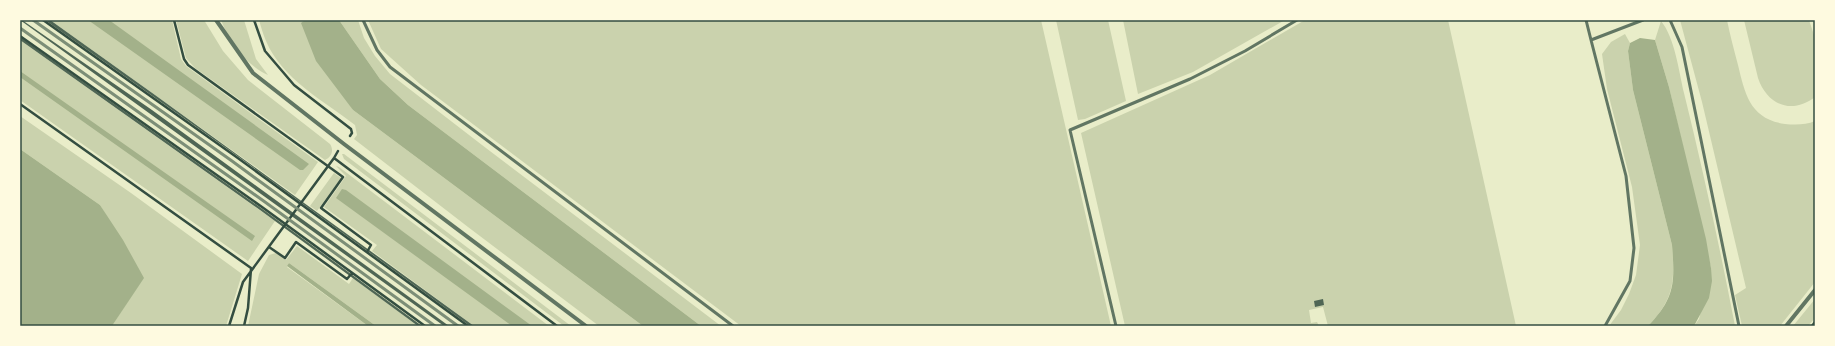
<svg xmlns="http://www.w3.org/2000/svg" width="1835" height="346" viewBox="0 0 1835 346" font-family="Poppins,sans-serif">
  <rect width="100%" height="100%" fill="#e9edc9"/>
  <path fill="#cad2ad" d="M 50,20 L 172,20 L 181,59 L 186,66 L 318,162 L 295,195 Z
    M 176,20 L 204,20 L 223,51 L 248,80 L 330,144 C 334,150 332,157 325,160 L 195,68 L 186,58 Z
    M 221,20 L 244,20 L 256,59 L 268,75 C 245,64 230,43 221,20 Z
    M 259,20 L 305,20 L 302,23 L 353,110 L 643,326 L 599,326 L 468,227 L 354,139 L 357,135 L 355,125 C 324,101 282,79 266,41 C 263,34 261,27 259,20 Z
    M 339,20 L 358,20 L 364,38 L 375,56 L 390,74 L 482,145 L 721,326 L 701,326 L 408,105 L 380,79 Z
    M 368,20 L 1041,20 L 1111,326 L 741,326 L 421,85 L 381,49 Z
    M 1056,20 L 1108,20 L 1126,101 L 1085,119 L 1078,120 Z
    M 1123,20 L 1285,20 L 1193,72 L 1138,94 Z
    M 1305,20 L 1448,20 L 1516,326 L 1328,326 L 1323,307 L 1309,310 L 1311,323 L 1317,322 L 1319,326 L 1125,326 L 1081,133 L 1210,75 Z
    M 1680,20 L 1727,20 C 1730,35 1734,50 1738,65 C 1745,94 1750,119 1785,124 C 1795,125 1806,125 1815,121 L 1815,282 L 1780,326 L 1742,326 L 1735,295 L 1746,288 L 1702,102 Z
    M 1744,20 L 1809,20 L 1815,38 L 1815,97 C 1792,115 1767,105 1758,78 Z
    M 1661,21 C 1675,38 1679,72 1684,93 C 1703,170 1720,248 1735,326 L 1694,326 L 1699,319 L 1711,268 L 1669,87 L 1655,40 Z
    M 1625,34 L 1630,43 L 1628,51 L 1633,90 L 1672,245 C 1675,282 1674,299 1648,326 L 1609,326 L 1621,310 L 1629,294 L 1636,275 L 1640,245 L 1632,187 L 1607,89 L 1602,54 L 1611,42 Z
    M 20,40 L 275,221 L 248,261 L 20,100 Z
    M 20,116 L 131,193 L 242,274 L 226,326 L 112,326 L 143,278 L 100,205 L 20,149 Z
    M 342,154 L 344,154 L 571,326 L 564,326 L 344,159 Z
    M 336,166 L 339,167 L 549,326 L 474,326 L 372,251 L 377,245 L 324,207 L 346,176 Z
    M 334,173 L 341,178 L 317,211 L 310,206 Z
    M 297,246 L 349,284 L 353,278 L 418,326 L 376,326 L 289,263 L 287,267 L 368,326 L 248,326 L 259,274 L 269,255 L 276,253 L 286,260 Z
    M 1815,299 L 1815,318 L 1808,326 L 1793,326 Z"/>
  <path fill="#a3b18a" d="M 88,20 L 109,20 L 309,164 L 303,170 L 300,170 Z
    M 305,20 L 339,20 L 380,79 L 408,105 L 701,326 L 643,326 L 353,110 L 316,61 L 301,23 Z
    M 1640,38 L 1655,40 L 1669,87 L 1706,239 L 1711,268 L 1712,281 L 1709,298 L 1694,326 L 1648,326 C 1675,298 1675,283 1672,245 L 1633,90 L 1628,51 L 1630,43 Z
    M 20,71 L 255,236 L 252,241 L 20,77 Z
    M 20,149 L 100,205 L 123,240 L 144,278 L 112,326 L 20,326 Z
    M 342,189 L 346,190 L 532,326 L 512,326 L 336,198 Z
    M 289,263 L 376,326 L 368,326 L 287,266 Z"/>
  <path fill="#4f6655" d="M 20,20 L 22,20 L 152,110 L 449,326 L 444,326 Z
    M 45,20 L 50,20 L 155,95 L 474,326 L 470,326 L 236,155 Z
    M 20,37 L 261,208 L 422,326 L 418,326 L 260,210 L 20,40 Z
    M 1323,299 L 1324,305 L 1315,307 L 1314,301 Z"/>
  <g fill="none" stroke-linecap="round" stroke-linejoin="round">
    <path stroke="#344e41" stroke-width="2.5" d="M 43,20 L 235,156 L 468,326
      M 174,20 L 184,59 L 188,65 L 343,177 L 321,208 L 371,245 L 367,252
      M 254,20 L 265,51 L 294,85 L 351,129 L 352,133 L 350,136
      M 20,36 L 262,207 L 425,326
      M 20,104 L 251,268
      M 338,151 L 334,158 L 557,326
      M 269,247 L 285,258 L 296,242 L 347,279 L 352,273
      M 229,326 L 243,282 L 334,158
      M 244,326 L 248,308 L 251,269
      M 1812,326 L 1815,322"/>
    <path stroke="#617663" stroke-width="3" d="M 363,20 L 377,50 L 390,67 L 733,326
      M 1586,20 L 1591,40 L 1643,20
      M 1670,20 L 1682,47 L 1739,326
      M 1591,40 L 1626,176 L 1634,248 L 1630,281 L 1605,326
      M 1116,326 L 1070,130 L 1190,79 L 1245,51 L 1297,20"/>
    <path stroke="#617663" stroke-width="4" d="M 216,20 L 253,73 L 344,144 L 586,326
      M 1786,326 L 1815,290"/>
    <path stroke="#7c8e77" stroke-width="3" d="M 33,20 L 232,161 L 458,326
      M 20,28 L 265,202 L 435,326"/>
  </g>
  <rect width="1835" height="346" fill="none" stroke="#fefae0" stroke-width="42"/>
  <rect x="21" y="21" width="1793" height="304" fill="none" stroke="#344e41" stroke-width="1.5"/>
</svg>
